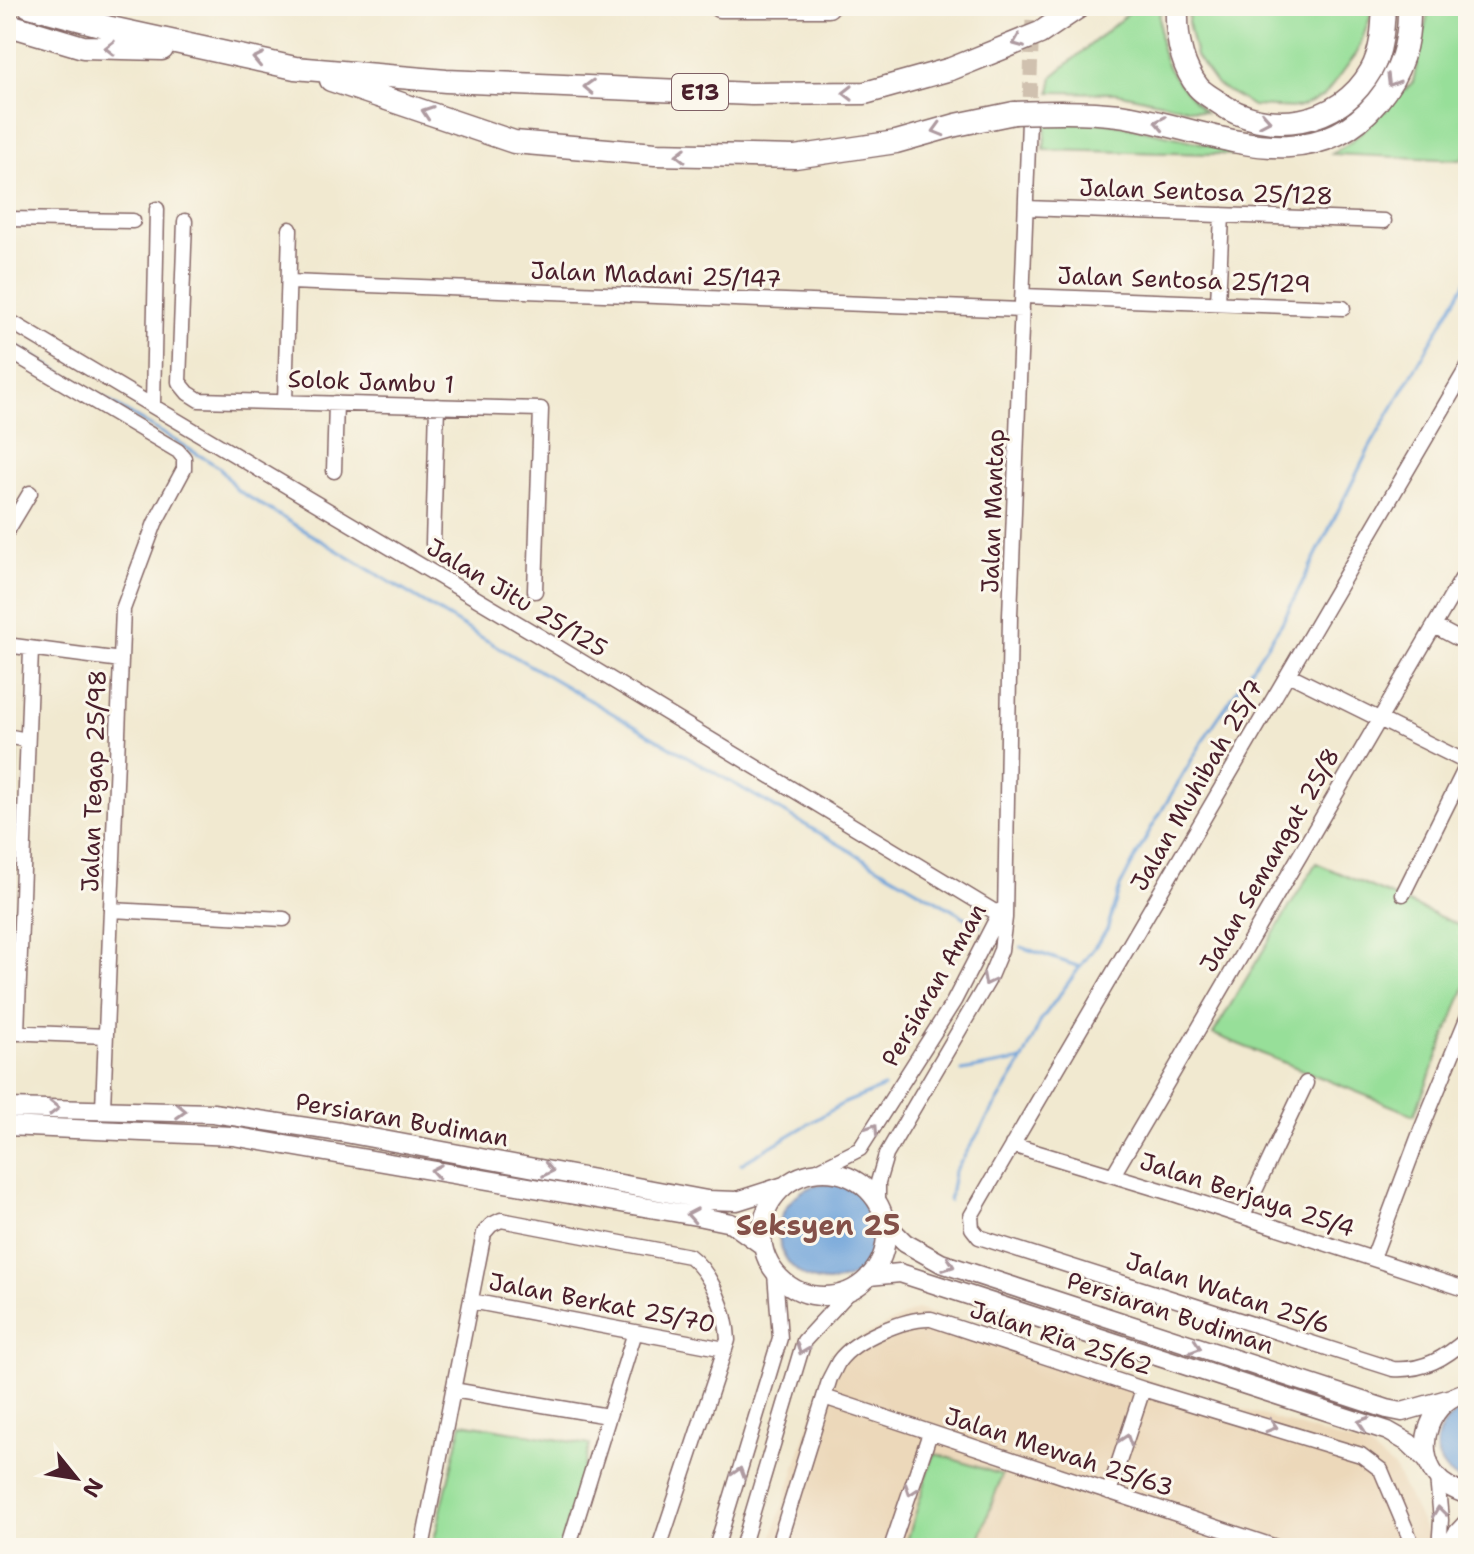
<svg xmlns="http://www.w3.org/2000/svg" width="1474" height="1554" viewBox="0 0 1474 1554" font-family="'Shantell Sans',sans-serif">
  <rect width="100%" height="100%" fill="#fbf7ec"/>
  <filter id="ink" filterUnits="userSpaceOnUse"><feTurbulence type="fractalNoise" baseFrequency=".0125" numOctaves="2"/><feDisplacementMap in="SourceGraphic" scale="16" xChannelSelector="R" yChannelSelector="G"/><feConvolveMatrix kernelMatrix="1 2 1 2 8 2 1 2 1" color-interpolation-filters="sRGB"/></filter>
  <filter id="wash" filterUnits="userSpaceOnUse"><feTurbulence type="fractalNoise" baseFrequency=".006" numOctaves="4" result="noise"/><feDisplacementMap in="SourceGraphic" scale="32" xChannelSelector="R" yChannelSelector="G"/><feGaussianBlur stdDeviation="1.8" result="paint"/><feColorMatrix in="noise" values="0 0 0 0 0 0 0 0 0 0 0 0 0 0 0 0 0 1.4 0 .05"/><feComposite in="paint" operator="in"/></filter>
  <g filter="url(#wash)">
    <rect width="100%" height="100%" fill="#f1e9d0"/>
    <path fill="#ecd8ba" d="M 917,1309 L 1369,1448 L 1394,1468 L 1429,1537 L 1425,1548 L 769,1548 L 832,1353 Z"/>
    <path fill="#97df99" stroke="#707f62" stroke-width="2" d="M 1137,6 L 1160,6 C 1157,64 1168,72 1205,112 L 1117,93 L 1050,92 L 1053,76 Z
      M 1190,6 L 1368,6 L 1371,15 L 1357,53 L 1324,96 L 1298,108 L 1253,106 L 1217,85 L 1196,56 L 1188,22 Z
      M 1426,6 L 1468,6 L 1468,148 L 1461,160 L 1332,154 L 1352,141 L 1413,82 L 1428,13 Z
      M 1107,122 L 1255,155 L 1044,150 L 1046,123 Z
      M 6,746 L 17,748 L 10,937 L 6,937 Z
      M 1316,863 L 1468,929 L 1468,980 L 1414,1115 L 1213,1034 Z
      M 462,1423 L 590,1445 L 560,1548 L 432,1548 Z
      M 934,1453 L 1002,1475 L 976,1548 L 905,1548 Z"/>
    <path fill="#6ca1d9" stroke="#5b6082" stroke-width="2" d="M779 1233a49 49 0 1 1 98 0a49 49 0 1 1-98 0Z
      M 1463,1409 L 1468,1409 L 1468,1484 C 1428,1470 1426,1429 1463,1409 Z"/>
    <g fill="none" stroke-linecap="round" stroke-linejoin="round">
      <path stroke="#6ca1d9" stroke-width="3" d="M 6,340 L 219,467 L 237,490 L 486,640 L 980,926
        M 1021,947 L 1080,967
        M 962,1071 L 1023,1060
        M 741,1164 L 842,1104 L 884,1087
        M 949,1201 L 954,1173 L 1023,1060 L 1041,1020 L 1107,930 L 1120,887 L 1149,832 L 1207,734 L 1282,623 L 1370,447 L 1468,278"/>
    </g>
  </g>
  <g filter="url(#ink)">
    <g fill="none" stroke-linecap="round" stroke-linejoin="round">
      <path stroke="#d0c1af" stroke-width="14" stroke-dasharray="14 7" stroke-linecap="butt" d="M 1029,118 L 1033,6"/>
      <defs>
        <path id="minor" d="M 1026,208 L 1384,221
          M 6,219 L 133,221
          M 185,221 L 179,382 L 188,393 L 199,400 L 541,409 L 535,591
          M 289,282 L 1022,310
          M 1023,296 L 1343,308
          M 1218,303 L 1222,215
          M 6,319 L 551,643 L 1005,918
          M 6,349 L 178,451 L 184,458 L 184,469 L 155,523 L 123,609 L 103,1108
          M 1468,366 L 971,1216 L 972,1228 L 979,1237 L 1393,1369 C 1424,1371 1445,1358 1468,1338
          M 285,402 L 290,229
          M 153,404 L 157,209
          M 334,471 L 336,403
          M 6,533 L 30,493
          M 433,544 L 437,406
          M 1434,626 L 1468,644
          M 6,645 L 121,660
          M 1288,674 L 1468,763 L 1403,894
          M 6,736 L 27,740
          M 111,910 L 284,919
          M 6,1032 L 106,1036
          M 17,1033 L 31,650
          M 1012,1145 L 1174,1194 L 1468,1290
          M 812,1173 L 860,1149 L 954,1001 L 1001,910
          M 1113,1175 L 1468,568
          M 878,1203 L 878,1182 L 886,1155 L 988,981 L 1001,950 L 1005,918 L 1010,616 L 1029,120
          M 1243,1216 L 1306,1083
          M 1373,1258 L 1421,1130 L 1468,1016
          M 471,1301 L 725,1349
          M 453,1390 L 608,1416
          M 824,1397 L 1279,1548
          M 1437,1477 L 1441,1520 L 1439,1548
          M 1109,1492 L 1143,1389
          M 422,1548 L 484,1233 L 491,1225 L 501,1220 L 689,1256 C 711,1272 727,1312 728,1340 L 659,1548
          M 568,1548 L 635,1332
          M 716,1548 L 780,1338 L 775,1273
          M 742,1548 L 804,1341 L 851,1290
          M 777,1548 L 830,1378 C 833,1373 836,1366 839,1361 C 855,1339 905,1318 931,1319 L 1143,1389 L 1361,1455 L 1381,1470 L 1411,1541 L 1409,1548
          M 891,1548 L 930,1433
          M 1447,1548 L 1455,1533 L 1468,1519"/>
        <path id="major" d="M 6,1108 L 213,1113 L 340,1132 L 707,1200 L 737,1201 L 784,1186
          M 6,1126 L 233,1136 L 702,1217 L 731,1223 L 762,1245
          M762 1234a62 62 0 1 1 124 0a62 62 0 1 1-124 0Z
          M 885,1223 L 905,1243 L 941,1263 L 1387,1409 L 1402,1412 L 1451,1398
          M 869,1276 L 900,1273 L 1388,1431 L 1409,1443 L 1429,1462
          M 1468,1392 C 1431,1398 1413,1447 1436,1476 C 1444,1486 1456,1491 1468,1495"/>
        <path id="highway" d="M 29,6 L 111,28 L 295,68 L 446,81 L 752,94 L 865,93 L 951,69 L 1040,33 L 1080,6
          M 719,6 L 828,6
          M 1177,6 C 1176,34 1180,64 1198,87 C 1203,93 1211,97 1218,102 C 1266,137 1340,126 1371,71 C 1382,51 1383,28 1384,6
          M 6,24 L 83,47 L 162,49
          M 331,80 L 514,142 L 655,154 L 795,157 L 896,142 L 956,125 L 1014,113"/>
      </defs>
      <use href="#minor" stroke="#846665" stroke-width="17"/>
      <use href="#major" stroke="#846665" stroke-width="21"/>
      <use href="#highway" stroke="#846665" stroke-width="25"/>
      <use href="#minor" stroke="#fff" stroke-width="14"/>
      <use href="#major" stroke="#fff" stroke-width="18"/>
      <use href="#highway" stroke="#fff" stroke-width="22"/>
      <defs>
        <path id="highway-bridge" d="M 1014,113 C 1049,112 1084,111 1119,115 C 1206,127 1307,186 1377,102 C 1401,73 1410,43 1409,6"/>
      </defs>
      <use href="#highway-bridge" stroke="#846665" stroke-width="25" stroke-linecap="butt"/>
      <use href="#highway-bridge" stroke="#fff" stroke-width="22"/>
    </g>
    <defs><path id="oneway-chevron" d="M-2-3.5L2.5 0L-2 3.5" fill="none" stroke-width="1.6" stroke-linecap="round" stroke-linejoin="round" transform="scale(2)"/></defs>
    <g stroke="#ae9aa0">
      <use href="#oneway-chevron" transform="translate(1018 42) rotate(158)"/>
      <use href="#oneway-chevron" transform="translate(110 48) rotate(-179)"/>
      <use href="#oneway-chevron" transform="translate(258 59) rotate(-168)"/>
      <use href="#oneway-chevron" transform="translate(1392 81) rotate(121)"/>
      <use href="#oneway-chevron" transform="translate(589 87) rotate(-178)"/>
      <use href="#oneway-chevron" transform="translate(848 93) rotate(180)"/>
      <use href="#oneway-chevron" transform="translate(427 112) rotate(-161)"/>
      <use href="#oneway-chevron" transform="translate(1265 120) rotate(10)"/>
      <use href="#oneway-chevron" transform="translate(1160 123) rotate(-169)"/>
      <use href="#oneway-chevron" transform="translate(938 130) rotate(164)"/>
      <use href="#oneway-chevron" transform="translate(681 155) rotate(-179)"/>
      <use href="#oneway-chevron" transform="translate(988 980) rotate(117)"/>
      <use href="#oneway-chevron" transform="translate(54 1108)"/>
      <use href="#oneway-chevron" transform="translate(181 1111) rotate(2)"/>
      <use href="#oneway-chevron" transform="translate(873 1129) rotate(-57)"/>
      <use href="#oneway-chevron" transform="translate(548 1170) rotate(11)"/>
      <use href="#oneway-chevron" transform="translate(436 1171) rotate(-170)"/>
      <use href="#oneway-chevron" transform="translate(692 1215) rotate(-170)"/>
      <use href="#oneway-chevron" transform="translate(949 1265) rotate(19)"/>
      <use href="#oneway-chevron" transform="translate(1196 1347) rotate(18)"/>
      <use href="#oneway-chevron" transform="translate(802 1349) rotate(112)"/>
      <use href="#oneway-chevron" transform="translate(1363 1423) rotate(-162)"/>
      <use href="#oneway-chevron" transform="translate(1272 1426) rotate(17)"/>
      <use href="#oneway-chevron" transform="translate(1126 1440) rotate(-72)"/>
      <use href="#oneway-chevron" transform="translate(739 1473) rotate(-73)"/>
      <use href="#oneway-chevron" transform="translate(911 1490) rotate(109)"/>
      <use href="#oneway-chevron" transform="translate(1439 1512) rotate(-97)"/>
    </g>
  </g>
  <g text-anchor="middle" stroke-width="6" stroke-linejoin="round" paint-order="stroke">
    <rect fill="#fbf7ec" stroke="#7f6065" stroke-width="2" x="672" y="74" width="56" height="36" rx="6"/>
    <g font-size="22" font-weight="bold" fill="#4a1f2b">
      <text x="700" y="100">E13</text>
    </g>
    <g font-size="24" fill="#4a1f2b" stroke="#fbf7ec">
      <text transform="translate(1206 192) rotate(2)" y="8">Jalan Sentosa 25/128</text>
      <text transform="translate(656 275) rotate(2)" y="8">Jalan Madani 25/147</text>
      <text transform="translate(1184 280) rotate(2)" y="8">Jalan Sentosa 25/129</text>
      <text transform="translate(371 382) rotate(2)" y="8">Solok Jambu 1</text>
      <text transform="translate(993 511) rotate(-88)" y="8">Jalan Mantap</text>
      <text transform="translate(517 598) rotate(31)" y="8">Jalan Jitu 25/125</text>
      <text transform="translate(94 781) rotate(-88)" y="8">Jalan Tegap 25/98</text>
      <text transform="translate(1197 785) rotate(-60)" y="8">Jalan Muhibah 25/7</text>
      <text transform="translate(1270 860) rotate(-60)" y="8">Jalan Semangat 25/8</text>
      <text transform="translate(934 985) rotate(-60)" y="8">Persiaran Aman</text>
      <text transform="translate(402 1120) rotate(10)" y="8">Persiaran Budiman</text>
      <text transform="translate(1247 1195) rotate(18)" y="8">Jalan Berjaya 25/4</text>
      <text transform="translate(1228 1293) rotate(18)" y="8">Jalan Watan 25/6</text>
      <text transform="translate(602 1303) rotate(11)" y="8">Jalan Berkat 25/70</text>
      <text transform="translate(1170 1313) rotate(18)" y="8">Persiaran Budiman</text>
      <text transform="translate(1061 1338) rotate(18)" y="8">Jalan Ria 25/62</text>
      <text transform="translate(1059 1452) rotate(18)" y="8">Jalan Mewah 25/63</text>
    </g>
    <g font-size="28" font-weight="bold" fill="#845149" stroke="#fbf7ec">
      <text x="818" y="1235">Seksyen 25</text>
    </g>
  </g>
  <rect width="1474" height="1554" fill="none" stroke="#fbf7ec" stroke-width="32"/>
  <g transform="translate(76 1478) rotate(120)" stroke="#fbf7ec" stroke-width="6" paint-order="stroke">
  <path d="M0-6L14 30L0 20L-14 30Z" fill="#4a1f2b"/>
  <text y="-12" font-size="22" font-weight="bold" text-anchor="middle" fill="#4a1f2b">N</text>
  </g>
</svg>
